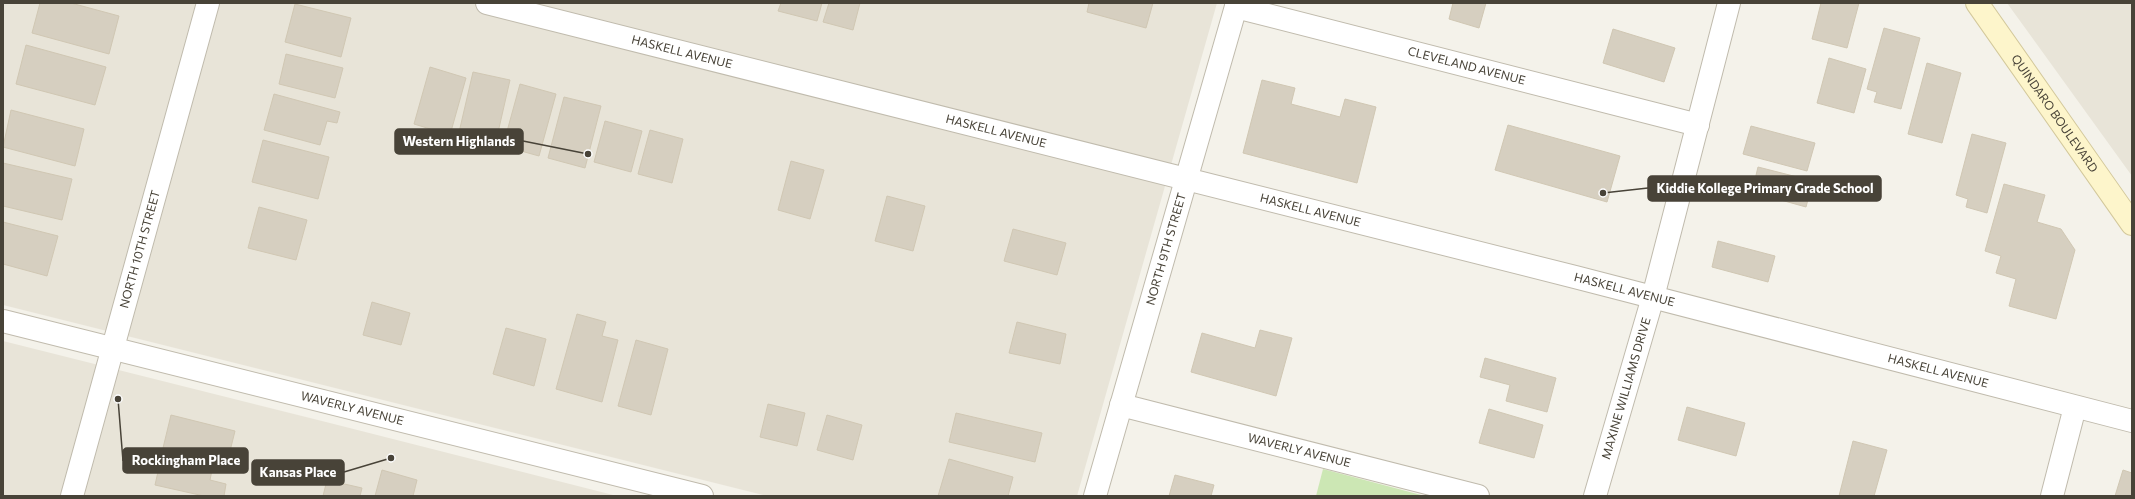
<svg xmlns="http://www.w3.org/2000/svg" width="2135" height="499" viewBox="0 0 2135 499" font-family="Commissioner,sans-serif">
  <rect width="100%" height="100%" fill="#f4f2ea"/>
  <path fill="#e8e4d8" d="M 3,3 L 1217,3 L 1077,496 L 767,496 L 3,305 Z
    M 2007,3 L 2132,3 L 2132,176 Z
    M 3,341 L 322,421 L 617,496 L 3,496 Z"/>
  <path fill="#cce7b4" d="M 1323,469 L 1425,496 L 1316,496 Z"/>
  <path fill="#d6cfc0" stroke="#d0c7b3" d="M 40,3 L 71,3 L 119,16 L 109,54 L 32,33 Z
    M 781,3 L 822,3 L 817,21 L 778,11 Z
    M 829,3 L 860,3 L 853,30 L 823,22 Z
    M 1089,3 L 1153,3 L 1146,28 L 1087,12 Z
    M 1453,3 L 1486,3 L 1479,28 L 1449,19 Z
    M 1821,3 L 1859,3 L 1847,48 L 1812,39 Z
    M 295,4 L 351,18 L 341,57 L 285,42 Z
    M 1884,28 L 1920,38 L 1901,109 L 1874,102 L 1877,92 L 1867,89 Z
    M 1613,29 L 1675,48 L 1664,82 L 1603,63 Z
    M 26,45 L 106,67 L 95,105 L 16,84 Z
    M 286,54 L 343,68 L 335,98 L 279,84 Z
    M 1829,58 L 1866,69 L 1854,113 L 1817,103 Z
    M 1927,63 L 1961,73 L 1942,143 L 1908,134 Z
    M 430,67 L 466,78 L 450,135 L 414,124 Z
    M 473,72 L 510,80 L 494,150 L 457,141 Z
    M 1262,80 L 1295,88 L 1291,104 L 1340,117 L 1345,99 L 1376,107 L 1357,183 L 1243,153 Z
    M 520,84 L 556,94 L 539,156 L 503,146 Z
    M 274,94 L 340,112 L 337,123 L 327,121 L 320,145 L 264,130 Z
    M 564,97 L 601,106 L 585,168 L 548,158 Z
    M 11,110 L 84,129 L 75,166 L 3,147 Z
    M 605,121 L 642,131 L 631,172 L 594,162 Z
    M 1508,125 L 1620,156 L 1607,202 L 1495,170 Z
    M 1751,126 L 1815,143 L 1807,171 L 1743,154 Z
    M 650,130 L 683,139 L 672,183 L 638,174 Z
    M 1972,134 L 2006,143 L 1987,213 L 1966,207 L 1968,199 L 1956,195 Z
    M 263,140 L 329,157 L 318,199 L 252,182 Z
    M 791,161 L 824,170 L 810,219 L 778,210 Z
    M 3,163 L 72,179 L 62,220 L 3,206 Z
    M 1758,167 L 1813,181 L 1806,207 L 1752,192 Z
    M 2004,184 L 2045,195 L 2037,222 L 2061,229 L 2075,250 L 2056,319 L 2009,306 L 2016,279 L 1996,273 L 2001,256 L 1985,251 Z
    M 887,196 L 925,206 L 913,251 L 875,241 Z
    M 259,207 L 307,220 L 296,260 L 248,248 Z
    M 3,222 L 58,236 L 47,276 L 3,264 Z
    M 1013,229 L 1066,243 L 1057,275 L 1004,261 Z
    M 1718,241 L 1775,256 L 1768,282 L 1712,267 Z
    M 372,302 L 410,313 L 401,345 L 363,335 Z
    M 577,314 L 606,322 L 602,336 L 618,340 L 602,402 L 556,389 Z
    M 1017,322 L 1066,334 L 1060,364 L 1009,353 Z
    M 506,328 L 546,339 L 534,386 L 493,374 Z
    M 1260,330 L 1292,338 L 1276,396 L 1191,372 L 1202,333 L 1255,348 Z
    M 636,340 L 668,349 L 651,415 L 618,406 Z
    M 1485,358 L 1556,378 L 1547,412 L 1506,401 L 1510,385 L 1480,377 Z
    M 768,404 L 805,413 L 797,446 L 760,437 Z
    M 1687,407 L 1745,423 L 1736,456 L 1678,440 Z
    M 1489,409 L 1543,425 L 1534,458 L 1479,443 Z
    M 956,413 L 1042,433 L 1035,462 L 949,442 Z
    M 171,415 L 235,431 L 227,463 L 163,448 Z
    M 827,415 L 862,425 L 853,460 L 817,450 Z
    M 1853,441 L 1887,450 L 1874,496 L 1839,496 Z
    M 162,454 L 213,465 L 210,480 L 226,484 L 224,496 L 204,496 L 155,485 Z
    M 949,459 L 1013,477 L 1008,496 L 938,496 Z
    M 382,470 L 417,480 L 413,496 L 375,496 Z
    M 2123,470 L 2132,473 L 2132,496 L 2115,496 Z
    M 1175,475 L 1214,485 L 1211,496 L 1169,496 Z
    M 327,480 L 362,488 L 360,496 L 323,496 Z"/>
  <g fill="none" stroke-linecap="round" stroke-linejoin="round">
    <defs>
      <g id="minor">
        <path id="s1" d="M 487,3 L 1575,277 L 2132,421"/>
        <path id="s2" d="M 1236,7 L 1698,125"/>
        <path id="s3" d="M 3,321 L 702,496"/>
        <path id="s4" d="M 1121,405 L 1478,496"/>
        <path id="s5" d="M 1095,496 L 1237,3"/>
        <path id="s6" d="M 1595,496 L 1653,297 L 1729,3"/>
        <path d="M 2052,496 L 2075,407"/>
      </g>
      <g id="tertiary">
        <path id="s7" d="M 72,496 L 208,3"/>
      </g>
      <g id="secondary">
        <path id="s8" d="M 1977,3 L 2132,224"/>
      </g>
    </defs>
    <use href="#minor" stroke="#c0bbad" stroke-width="24"/>
    <use href="#tertiary" stroke="#c0bbad" stroke-width="24"/>
    <use href="#secondary" stroke="#d3c89b" stroke-width="24"/>
    <use href="#minor" stroke="#fff" stroke-width="22"/>
    <use href="#tertiary" stroke="#fff" stroke-width="22"/>
    <use href="#secondary" stroke="#fdf5cb" stroke-width="22"/>
  </g>
  <g text-anchor="middle" stroke-width="3" stroke-linejoin="round" paint-order="stroke">
    <g font-size="12" fill="#484338" stroke="#fff">
      <text dy="4" stroke="none"><textPath href="#s1" startOffset="201">HASKELL AVENUE</textPath></text>
      <text dy="4" stroke="none"><textPath href="#s2" startOffset="238">CLEVELAND AVENUE</textPath></text>
      <text dy="4" stroke="none"><textPath href="#s8" startOffset="135">QUINDARO BOULEVARD</textPath></text>
      <text dy="4" stroke="none"><textPath href="#s1" startOffset="525">HASKELL AVENUE</textPath></text>
      <text dy="4" stroke="none"><textPath href="#s1" startOffset="849">HASKELL AVENUE</textPath></text>
      <text dy="4" stroke="none"><textPath href="#s7" startOffset="256">NORTH 10TH STREET</textPath></text>
      <text dy="4" stroke="none"><textPath href="#s5" startOffset="257">NORTH 9TH STREET</textPath></text>
      <text dy="4" stroke="none"><textPath href="#s1" startOffset="1173">HASKELL AVENUE</textPath></text>
      <text dy="4" stroke="none"><textPath href="#s1" startOffset="1497">HASKELL AVENUE</textPath></text>
      <text dy="4" stroke="none"><textPath href="#s6" startOffset="112">MAXINE WILLIAMS DRIVE</textPath></text>
      <text dy="4" stroke="none"><textPath href="#s3" startOffset="360">WAVERLY AVENUE</textPath></text>
      <text dy="4" stroke="none"><textPath href="#s4" startOffset="184">WAVERLY AVENUE</textPath></text>
    </g>
  </g>
  <path fill="none" stroke="#484338" stroke-width="1.5" d="M588 154L523 141M1603 193L1648 188M118 399L123 461M391 458L344 472"/>
  <g fill="#484338" stroke="#fff" stroke-width="1.5">
    <circle cx="588" cy="154" r="4"/>
    <circle cx="1603" cy="193" r="4"/>
    <circle cx="118" cy="399" r="4"/>
    <circle cx="391" cy="458" r="4"/>
  </g>
  <g fill="#484338" stroke="#484338" stroke-width="1.5">
    <rect x="395" y="129" width="128" height="25" rx="4"/>
    <rect x="1648" y="176" width="233" height="25" rx="4"/>
    <rect x="123" y="448" width="125" height="25" rx="4"/>
    <rect x="252" y="460" width="92" height="25" rx="4"/>
  </g>
  <g font-size="13" text-anchor="middle" font-weight="bold" fill="#fff">
    <text x="459" y="146">Western Highlands</text>
    <text x="1765" y="193">Kiddie Kollege Primary Grade School</text>
    <text x="186" y="465">Rockingham Place</text>
    <text x="298" y="477">Kansas Place</text>
  </g>
  <rect width="2135" height="499" fill="none" stroke="#484338" stroke-width="8"/>
</svg>
